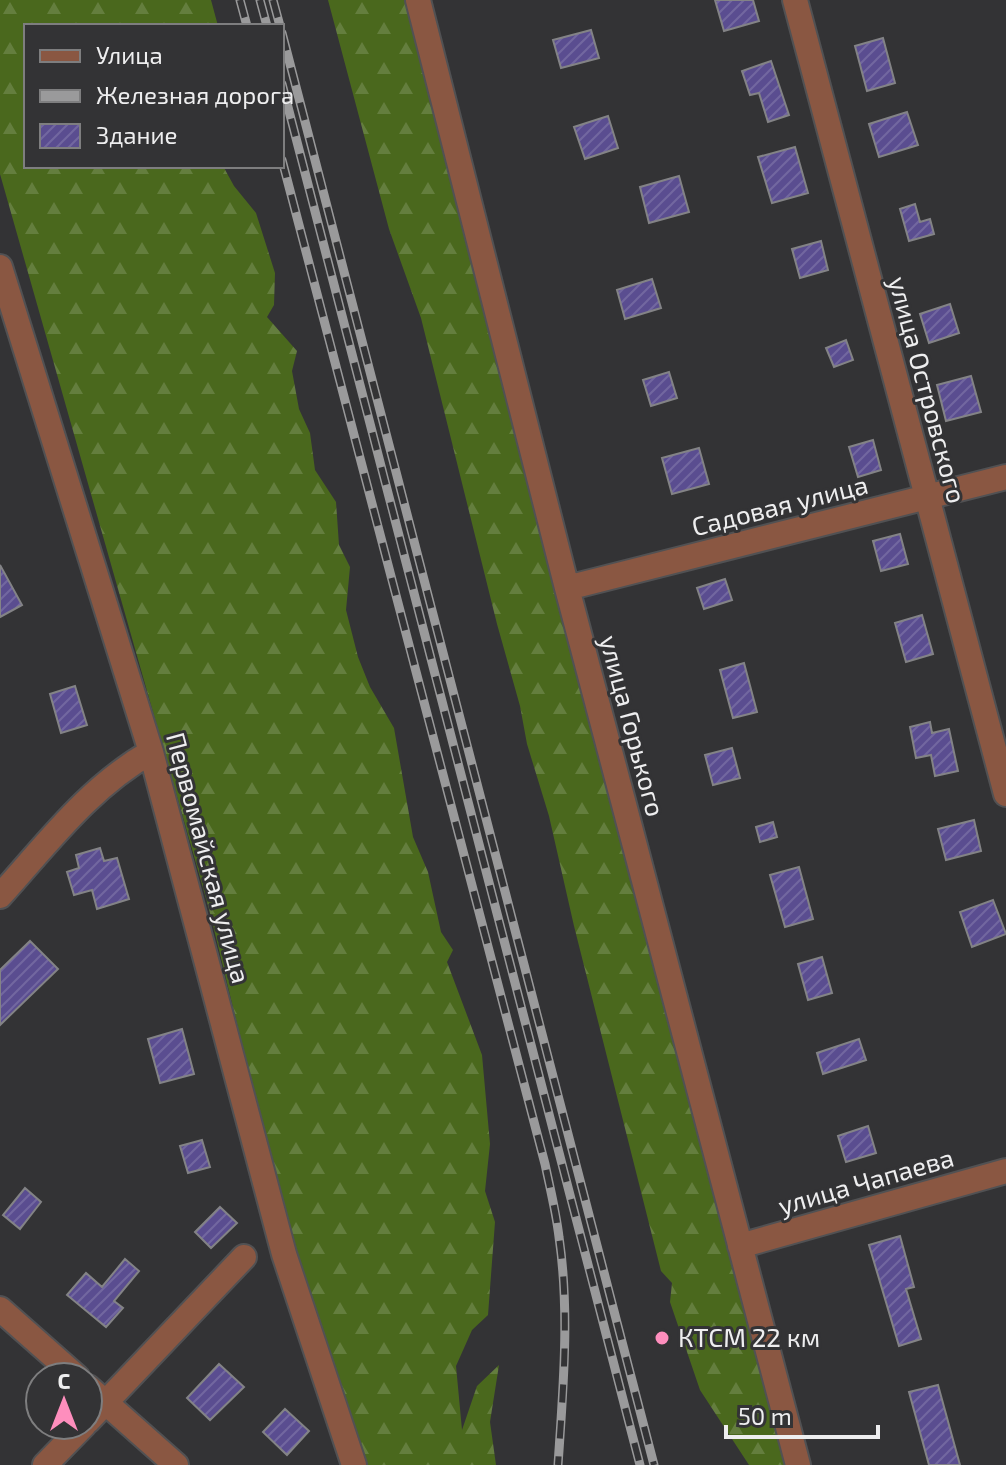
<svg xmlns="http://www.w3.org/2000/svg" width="1006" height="1465" viewBox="0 0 1006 1465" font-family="'Exo 2',sans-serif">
  <defs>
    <pattern id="forest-firs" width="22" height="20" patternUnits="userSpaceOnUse" patternTransform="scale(2)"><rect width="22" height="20" fill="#4a681d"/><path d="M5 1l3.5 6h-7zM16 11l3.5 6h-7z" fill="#647e3e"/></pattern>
    <pattern id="building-hatch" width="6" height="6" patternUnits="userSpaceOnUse" patternTransform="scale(2)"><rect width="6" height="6" fill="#5a4d90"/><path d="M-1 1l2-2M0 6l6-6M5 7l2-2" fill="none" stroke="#7267a0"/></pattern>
  </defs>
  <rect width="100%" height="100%" fill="#333335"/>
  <path fill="url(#forest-firs)" d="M 0,0 L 211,0 L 218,26 L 26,26 L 26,166 L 223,166 L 234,186 L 256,213 L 275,273 L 274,305 L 267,317 L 297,351 L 292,371 L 299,409 L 310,433 L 315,470 L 336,502 L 339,545 L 350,567 L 346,610 L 358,657 L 370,687 L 394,728 L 413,837 L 428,872 L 441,932 L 453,950 L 447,962 L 482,1055 L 490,1144 L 485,1191 L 495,1222 L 488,1315 L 472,1330 L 456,1366 L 462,1430 L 477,1386 L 499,1365 L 490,1422 L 496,1465 L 368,1465 L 288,1233 L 209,909 L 0,174 Z
    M 328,0 L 405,0 L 787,1465 L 749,1465 L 700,1390 L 670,1302 L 672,1283 L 661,1271 L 574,926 L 549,816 L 527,744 L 520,706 L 497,624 L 421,318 L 389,229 Z"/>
  <path fill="url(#building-hatch)" stroke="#838386" stroke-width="2" d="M 715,0 L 753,0 L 759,21 L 724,31 Z
    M 591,30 L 599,58 L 561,68 L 553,40 Z
    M 883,38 L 895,83 L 867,91 L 855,46 Z
    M 771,61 L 789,115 L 768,122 L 759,93 L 750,95 L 742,71 Z
    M 907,112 L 918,145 L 879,157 L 869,124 Z
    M 608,116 L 618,148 L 585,159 L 574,127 Z
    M 795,147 L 808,193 L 772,203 L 758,157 Z
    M 679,176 L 689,212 L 649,223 L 640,187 Z
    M 915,204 L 920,222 L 930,219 L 934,234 L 909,241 L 900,209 Z
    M 821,241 L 828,270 L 800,278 L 792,249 Z
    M 652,279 L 661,308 L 625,319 L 617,290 Z
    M 950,304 L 959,333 L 929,343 L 920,314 Z
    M 846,340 L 853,360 L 834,367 L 826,348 Z
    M 669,372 L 677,398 L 651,406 L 643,380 Z
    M 971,376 L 981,412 L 946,421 L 937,385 Z
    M 873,440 L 881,470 L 858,477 L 849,447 Z
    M 699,448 L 709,484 L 672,494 L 662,458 Z
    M 900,534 L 908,564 L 881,571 L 873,541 Z
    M 0,565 L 22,605 L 0,617 Z
    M 725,579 L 732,600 L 704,609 L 697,588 Z
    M 922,615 L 933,654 L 906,662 L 895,623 Z
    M 744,663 L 757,712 L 733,718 L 720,670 Z
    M 75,686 L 87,725 L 61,733 L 50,694 Z
    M 930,722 L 932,733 L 949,729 L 958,771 L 935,776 L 931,755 L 916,758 L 910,727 Z
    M 732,748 L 740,778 L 713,785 L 705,755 Z
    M 974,820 L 981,851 L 946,860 L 938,829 Z
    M 773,822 L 777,837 L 760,842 L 756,827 Z
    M 100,848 L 104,861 L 117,858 L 129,899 L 97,909 L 92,890 L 74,895 L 67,872 L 79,868 L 76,855 Z
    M 799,867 L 813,919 L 785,927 L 770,875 Z
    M 993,900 L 1006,934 L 972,947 L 960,912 Z
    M 30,941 L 58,969 L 0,1025 L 0,970 Z
    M 822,957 L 832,993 L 808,1000 L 798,964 Z
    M 182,1029 L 194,1074 L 160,1083 L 148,1039 Z
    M 859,1039 L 866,1060 L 823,1074 L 817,1053 Z
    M 868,1126 L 876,1153 L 846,1162 L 838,1136 Z
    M 202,1140 L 210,1167 L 188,1173 L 180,1146 Z
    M 25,1188 L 41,1202 L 20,1229 L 3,1215 Z
    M 220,1207 L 237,1223 L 211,1248 L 195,1232 Z
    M 900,1236 L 914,1287 L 906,1289 L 921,1339 L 899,1346 L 869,1245 Z
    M 125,1259 L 139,1271 L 114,1301 L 123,1308 L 106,1327 L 67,1295 L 86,1273 L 102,1287 Z
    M 219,1364 L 244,1387 L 210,1420 L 187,1398 Z
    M 938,1385 L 960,1465 L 929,1465 L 909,1392 Z
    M 285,1409 L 309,1431 L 287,1455 L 263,1432 Z"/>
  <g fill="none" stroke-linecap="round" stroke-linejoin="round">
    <defs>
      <path id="minor" d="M 418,0 L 567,588 L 798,1465
        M 795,0 L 1006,794
        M 0,267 L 151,752 L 284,1254 L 354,1465
        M 567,588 L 1006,477
        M 0,896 C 47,844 89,787 151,752
        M 740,1246 L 1006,1171
        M 0,1309 L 77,1377
        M 88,1387 L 176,1465
        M 88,1421 L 244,1257
        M 45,1465 L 84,1425"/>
    </defs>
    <use href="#minor" stroke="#515153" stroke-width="28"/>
    <use href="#minor" stroke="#8a5742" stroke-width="24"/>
    <defs>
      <path id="rail" d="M 240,0 L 247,26
        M 260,0 L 267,26
        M 273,0 L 280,26
        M 282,33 L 654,1465
        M 282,84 L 640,1465
        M 282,160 L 545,1164 C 550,1188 556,1212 559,1237 C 570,1312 563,1390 558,1465"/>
    </defs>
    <use href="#rail" stroke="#9a9a9b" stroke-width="9"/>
    <use href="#rail" stroke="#333335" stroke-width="6" stroke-dasharray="18" stroke-linecap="butt"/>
  </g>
  <circle fill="#fe8ebd" stroke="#333335" stroke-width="3" cx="662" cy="1338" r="8"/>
  <g text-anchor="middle" stroke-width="6" stroke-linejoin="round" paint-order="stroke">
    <g font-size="26" fill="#eeeeef" stroke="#333335">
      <text transform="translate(927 390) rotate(75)" y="9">улица Островского</text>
      <text transform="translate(780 506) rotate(-14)" y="9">Садовая улица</text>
      <text transform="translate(632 726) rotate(75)" y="9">улица Горького</text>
      <text transform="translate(208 858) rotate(75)" y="9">Первомайская улица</text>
      <text transform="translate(866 1182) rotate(-16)" y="9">улица Чапаева</text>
    </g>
    <g font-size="26" fill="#eeeeef" stroke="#333335" text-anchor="start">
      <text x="678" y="1347">КТСМ 22 км</text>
    </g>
  </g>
  <rect x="24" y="24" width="260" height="144" fill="#333335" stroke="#7e7e7f" stroke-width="2"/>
  <rect x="40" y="50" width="40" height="12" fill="#8a5742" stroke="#7e7e7f" stroke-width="2"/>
  <text x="96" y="64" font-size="24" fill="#eeeeef">Улица</text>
  <rect x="40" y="90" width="40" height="12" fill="#9a9a9b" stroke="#7e7e7f" stroke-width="2"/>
  <text x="96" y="104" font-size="24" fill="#eeeeef">Железная дорога</text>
  <rect x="40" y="124" width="40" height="24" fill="url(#building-hatch)" stroke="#7e7e7f" stroke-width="2"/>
  <text x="96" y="144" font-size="24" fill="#eeeeef">Здание</text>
  <g transform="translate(64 1401)"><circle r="38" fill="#333335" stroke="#7e7e7f" stroke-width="2"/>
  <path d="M0-6L14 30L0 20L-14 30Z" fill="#fe8ebd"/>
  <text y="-12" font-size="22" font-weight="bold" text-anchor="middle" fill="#eeeeef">С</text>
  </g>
  <path d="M726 1425v12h152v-12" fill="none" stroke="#eeeeef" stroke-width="4"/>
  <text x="738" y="1425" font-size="24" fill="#eeeeef" stroke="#333335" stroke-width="6" paint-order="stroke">50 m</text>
</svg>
